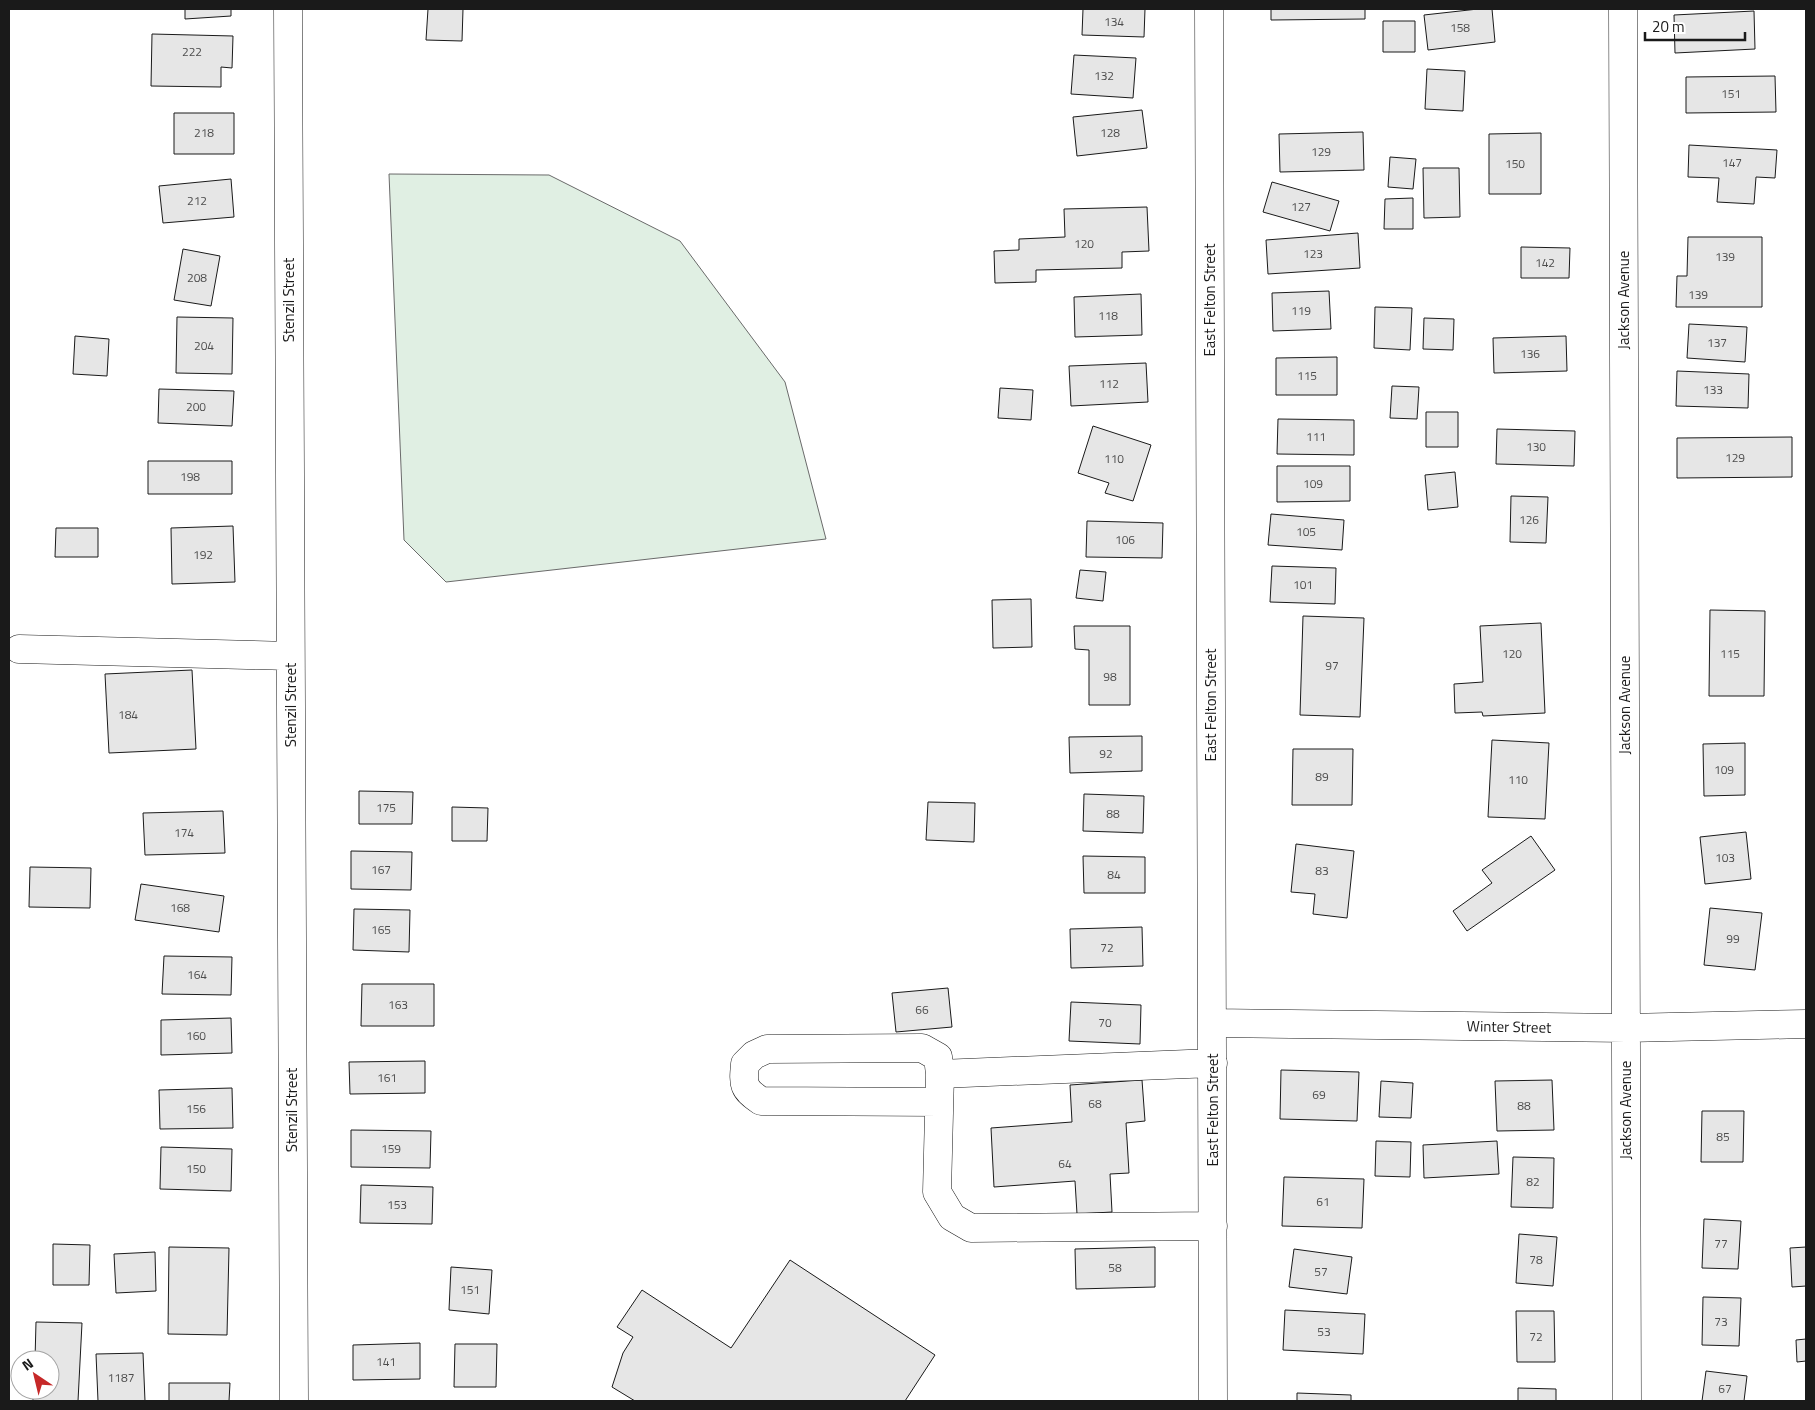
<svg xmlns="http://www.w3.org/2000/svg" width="1815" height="1410" viewBox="0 0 1815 1410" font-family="'Titillium Web',sans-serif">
  <rect width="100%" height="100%" fill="#fff"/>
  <path fill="#e0efe3" stroke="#6a6a6a" d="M 389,174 L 549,175 L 680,241 L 785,382 L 826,539 L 446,582 L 404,540 Z"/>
  <path fill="#e6e6e6" stroke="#1a1a1a" d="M 185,9 L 231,9 L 231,16 L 185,19 Z
    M 428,9 L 463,9 L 462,41 L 426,40 Z
    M 1083,9 L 1145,9 L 1144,37 L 1082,35 Z
    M 1271,9 L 1365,9 L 1365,19 L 1271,20 Z
    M 1478,9 L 1492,9 L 1495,42 L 1428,50 L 1424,15 Z
    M 1754,11 L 1755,49 L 1675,53 L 1674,15 Z
    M 1383,21 L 1415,21 L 1415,52 L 1383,52 Z
    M 152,34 L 233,36 L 232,68 L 221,67 L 221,87 L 151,86 Z
    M 1074,55 L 1136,58 L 1133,98 L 1071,94 Z
    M 1427,69 L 1465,71 L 1463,111 L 1425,109 Z
    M 1775,76 L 1776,112 L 1686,113 L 1686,77 Z
    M 1142,110 L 1147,148 L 1077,156 L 1073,117 Z
    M 174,113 L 234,113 L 234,154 L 174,154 Z
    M 1363,132 L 1364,170 L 1280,172 L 1279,134 Z
    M 1541,133 L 1541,194 L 1489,194 L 1489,134 Z
    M 1689,145 L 1777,150 L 1775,178 L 1756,177 L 1754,204 L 1717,202 L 1719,178 L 1688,177 Z
    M 1390,157 L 1416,159 L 1413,189 L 1388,187 Z
    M 1423,168 L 1459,168 L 1460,217 L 1424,218 Z
    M 231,179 L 234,217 L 163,223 L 159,186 Z
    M 1272,182 L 1339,201 L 1330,231 L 1263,212 Z
    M 1413,198 L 1413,229 L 1384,229 L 1385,199 Z
    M 1147,207 L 1149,251 L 1122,252 L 1122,268 L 1036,270 L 1036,282 L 995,283 L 994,251 L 1019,250 L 1019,239 L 1065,237 L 1064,209 Z
    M 1358,233 L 1360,268 L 1268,274 L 1266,240 Z
    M 1688,237 L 1762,237 L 1762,307 L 1676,307 L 1677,276 L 1687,276 Z
    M 1521,247 L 1570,248 L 1569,278 L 1521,278 Z
    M 183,249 L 220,256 L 211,306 L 174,300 Z
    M 1329,291 L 1331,329 L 1273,331 L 1272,293 Z
    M 1141,294 L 1142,335 L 1075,337 L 1074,297 Z
    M 1375,307 L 1412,308 L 1410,350 L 1374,348 Z
    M 177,317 L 233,318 L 232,374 L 176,373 Z
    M 1424,318 L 1454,319 L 1453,350 L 1423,349 Z
    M 1689,324 L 1747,327 L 1745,362 L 1687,358 Z
    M 75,336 L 109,339 L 107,376 L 73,374 Z
    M 1566,336 L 1567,371 L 1494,373 L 1493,338 Z
    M 1337,357 L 1337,395 L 1276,395 L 1276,358 Z
    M 1146,363 L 1148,402 L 1071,406 L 1069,366 Z
    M 1677,371 L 1749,374 L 1748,408 L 1676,406 Z
    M 1392,386 L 1419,387 L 1417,419 L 1390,418 Z
    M 1000,388 L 1033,390 L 1031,420 L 998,418 Z
    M 159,389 L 234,391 L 232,426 L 158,423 Z
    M 1426,412 L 1458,412 L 1458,447 L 1426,447 Z
    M 1278,419 L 1354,420 L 1354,455 L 1277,454 Z
    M 1093,426 L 1151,445 L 1133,501 L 1105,493 L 1109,483 L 1078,473 Z
    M 1497,429 L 1575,431 L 1574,466 L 1496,464 Z
    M 1792,437 L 1792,477 L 1677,478 L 1677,438 Z
    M 148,461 L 232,461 L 232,494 L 148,494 Z
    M 1277,466 L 1350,466 L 1350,501 L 1277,502 Z
    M 1455,472 L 1458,507 L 1428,510 L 1425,475 Z
    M 1511,496 L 1548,497 L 1546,543 L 1510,542 Z
    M 1271,514 L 1344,520 L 1342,550 L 1268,545 Z
    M 1087,521 L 1163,523 L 1162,558 L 1086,557 Z
    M 233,526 L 235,582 L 172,584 L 171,528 Z
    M 56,528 L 98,528 L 98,557 L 55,557 Z
    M 1272,566 L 1336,568 L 1335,604 L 1270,602 Z
    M 1080,570 L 1106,572 L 1103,601 L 1076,598 Z
    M 1031,599 L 1032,647 L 993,648 L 992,600 Z
    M 1710,610 L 1765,611 L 1764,696 L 1709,696 Z
    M 1303,616 L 1364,618 L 1360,717 L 1300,715 Z
    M 1541,623 L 1545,713 L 1483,716 L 1482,712 L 1455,713 L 1454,684 L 1483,682 L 1480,626 Z
    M 1074,626 L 1130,626 L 1130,705 L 1089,705 L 1089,650 L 1075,649 Z
    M 192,670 L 196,749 L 109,753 L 105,674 Z
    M 1142,736 L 1142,771 L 1070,773 L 1069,737 Z
    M 1492,740 L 1549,743 L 1545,819 L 1488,817 Z
    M 1745,743 L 1745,795 L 1704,796 L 1703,744 Z
    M 1293,749 L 1353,749 L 1352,805 L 1292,805 Z
    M 359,791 L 413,792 L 412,824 L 359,824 Z
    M 1084,794 L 1144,796 L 1143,833 L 1083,831 Z
    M 928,802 L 975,803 L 974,842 L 926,840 Z
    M 452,807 L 488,808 L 487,841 L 452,841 Z
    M 223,811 L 225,853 L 145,855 L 143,813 Z
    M 1746,832 L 1751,879 L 1705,884 L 1700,837 Z
    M 1531,836 L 1555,870 L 1467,931 L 1453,911 L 1492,883 L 1482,870 Z
    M 1296,844 L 1354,851 L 1347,918 L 1313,914 L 1315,894 L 1291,892 Z
    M 351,851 L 412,852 L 411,890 L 351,889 Z
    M 1083,856 L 1145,857 L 1145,893 L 1084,893 Z
    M 30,867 L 91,868 L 90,908 L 29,907 Z
    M 141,884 L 224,896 L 219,932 L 135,920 Z
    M 1710,908 L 1762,913 L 1755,970 L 1704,965 Z
    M 354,909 L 410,910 L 409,952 L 353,950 Z
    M 1142,927 L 1143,966 L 1071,968 L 1070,929 Z
    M 164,956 L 232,957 L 231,995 L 162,994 Z
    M 362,984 L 434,984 L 434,1026 L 361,1026 Z
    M 948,988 L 952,1027 L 896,1032 L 892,993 Z
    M 1071,1002 L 1141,1005 L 1140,1044 L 1069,1041 Z
    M 231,1018 L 232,1053 L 161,1055 L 161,1020 Z
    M 425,1061 L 425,1093 L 350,1094 L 349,1062 Z
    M 1281,1070 L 1359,1072 L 1357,1121 L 1280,1119 Z
    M 1142,1080 L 1145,1121 L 1126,1123 L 1129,1173 L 1110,1174 L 1112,1212 L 1077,1214 L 1075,1181 L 994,1187 L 991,1128 L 1072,1122 L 1070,1085 Z
    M 1552,1080 L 1554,1130 L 1497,1131 L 1495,1081 Z
    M 1381,1081 L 1413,1083 L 1411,1118 L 1379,1117 Z
    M 232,1088 L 233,1128 L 160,1129 L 159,1090 Z
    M 1702,1111 L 1744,1111 L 1743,1162 L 1701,1162 Z
    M 351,1130 L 431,1131 L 430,1168 L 351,1167 Z
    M 1376,1141 L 1411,1142 L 1410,1177 L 1375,1176 Z
    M 1497,1141 L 1499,1174 L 1424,1178 L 1423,1145 Z
    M 161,1147 L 232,1149 L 231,1191 L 160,1189 Z
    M 1513,1157 L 1554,1158 L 1553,1208 L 1511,1207 Z
    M 1284,1177 L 1364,1179 L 1362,1228 L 1282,1226 Z
    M 361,1185 L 433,1187 L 432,1224 L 360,1223 Z
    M 1704,1219 L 1741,1221 L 1738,1269 L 1702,1268 Z
    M 1519,1234 L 1557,1237 L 1553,1286 L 1516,1283 Z
    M 53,1244 L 90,1245 L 89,1285 L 53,1285 Z
    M 169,1247 L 229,1248 L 227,1335 L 168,1334 Z
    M 1155,1247 L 1155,1287 L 1076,1289 L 1075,1249 Z
    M 1806,1247 L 1806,1286 L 1792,1287 L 1790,1248 Z
    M 1294,1249 L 1352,1257 L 1347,1294 L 1289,1287 Z
    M 155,1252 L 156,1291 L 116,1293 L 114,1254 Z
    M 790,1260 L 935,1355 L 905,1401 L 635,1401 L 612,1387 L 623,1353 L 633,1337 L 617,1327 L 642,1290 L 731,1348 Z
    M 451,1267 L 492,1270 L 489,1314 L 449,1310 Z
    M 1703,1297 L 1741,1298 L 1739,1346 L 1702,1345 Z
    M 1285,1310 L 1365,1314 L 1363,1354 L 1283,1350 Z
    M 1516,1311 L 1554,1311 L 1555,1362 L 1517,1362 Z
    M 36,1322 L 82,1323 L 78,1401 L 33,1401 L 33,1390 L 50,1390 L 50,1360 L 35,1360 Z
    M 1806,1339 L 1806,1361 L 1797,1362 L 1796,1340 Z
    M 420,1343 L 420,1379 L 353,1380 L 353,1345 Z
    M 455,1344 L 497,1344 L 496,1387 L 454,1387 Z
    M 143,1353 L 145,1401 L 98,1401 L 96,1354 Z
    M 1706,1371 L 1747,1376 L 1744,1401 L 1702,1401 Z
    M 169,1383 L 230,1383 L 229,1401 L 169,1401 Z
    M 1518,1388 L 1556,1389 L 1556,1401 L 1518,1401 Z
    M 1297,1393 L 1351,1395 L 1351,1401 L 1297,1401 Z"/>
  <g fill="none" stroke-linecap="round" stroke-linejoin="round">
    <defs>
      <path id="minor" d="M 288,9 L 294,1401
        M 1209,9 L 1213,1401
        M 1623,9 L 1627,1401
        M 19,649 L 290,656
        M 1213,1023 L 1626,1028 L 1806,1024
        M 940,1074 L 1213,1063
        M 939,1102 L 761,1101 C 743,1089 743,1085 745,1064 L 754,1055 L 767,1049 L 922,1048 L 938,1057 L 940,1074 L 937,1192 L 952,1217 L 971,1228 L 1213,1226"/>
    </defs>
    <use href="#minor" stroke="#1a1a1a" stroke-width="29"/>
    <use href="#minor" stroke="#fff" stroke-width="28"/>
  </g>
  <g text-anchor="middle" stroke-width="4" stroke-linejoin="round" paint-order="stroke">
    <g font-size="12" fill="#4d4d4d">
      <text x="1114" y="26">134</text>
      <text x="1460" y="32">158</text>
      <text x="192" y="56">222</text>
      <text x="1104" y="80">132</text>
      <text x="1731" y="98">151</text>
      <text x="204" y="137">218</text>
      <text x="1110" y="137">128</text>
      <text x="1321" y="156">129</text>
      <text x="1732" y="167">147</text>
      <text x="1515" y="168">150</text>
      <text x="197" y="205">212</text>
      <text x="1301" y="211">127</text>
      <text x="1084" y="248">120</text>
      <text x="1313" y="258">123</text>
      <text x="1725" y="261">139</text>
      <text x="1545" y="267">142</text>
      <text x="197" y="282">208</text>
      <text x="1698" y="299">139</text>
      <text x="1301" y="315">119</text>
      <text x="1108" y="320">118</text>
      <text x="1717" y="347">137</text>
      <text x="204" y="350">204</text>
      <text x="1530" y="358">136</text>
      <text x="1307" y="380">115</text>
      <text x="1109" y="388">112</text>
      <text x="1713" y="394">133</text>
      <text x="196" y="411">200</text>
      <text x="1316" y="441">111</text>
      <text x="1536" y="451">130</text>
      <text x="1735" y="462">129</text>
      <text x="1114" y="463">110</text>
      <text x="190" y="481">198</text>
      <text x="1313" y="488">109</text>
      <text x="1529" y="524">126</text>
      <text x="1306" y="536">105</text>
      <text x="1125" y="544">106</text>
      <text x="203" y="559">192</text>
      <text x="1303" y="589">101</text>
      <text x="1512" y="658">120</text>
      <text x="1730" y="658">115</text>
      <text x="1332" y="670">97</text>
      <text x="1110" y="681">98</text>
      <text x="128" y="719">184</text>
      <text x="1106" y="758">92</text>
      <text x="1724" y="774">109</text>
      <text x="1322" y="781">89</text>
      <text x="1518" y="784">110</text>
      <text x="386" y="812">175</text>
      <text x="1113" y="818">88</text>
      <text x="184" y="837">174</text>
      <text x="1725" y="862">103</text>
      <text x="381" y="874">167</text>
      <text x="1322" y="875">83</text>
      <text x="1114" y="879">84</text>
      <text x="180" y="912">168</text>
      <text x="381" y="934">165</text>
      <text x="1733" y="943">99</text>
      <text x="1107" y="952">72</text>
      <text x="197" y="979">164</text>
      <text x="398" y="1009">163</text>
      <text x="922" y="1014">66</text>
      <text x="1105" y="1027">70</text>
      <text x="196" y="1040">160</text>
      <text x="387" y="1082">161</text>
      <text x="1319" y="1099">69</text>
      <text x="1095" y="1108">68</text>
      <text x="1524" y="1110">88</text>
      <text x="196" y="1113">156</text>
      <text x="1723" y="1141">85</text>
      <text x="391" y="1153">159</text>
      <text x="1065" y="1168">64</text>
      <text x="196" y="1173">150</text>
      <text x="1533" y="1186">82</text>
      <text x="1323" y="1206">61</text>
      <text x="397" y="1209">153</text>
      <text x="1721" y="1248">77</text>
      <text x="1536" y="1264">78</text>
      <text x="1115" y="1272">58</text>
      <text x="1321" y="1276">57</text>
      <text x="470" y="1294">151</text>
      <text x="1721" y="1326">73</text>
      <text x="1324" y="1336">53</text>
      <text x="1536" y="1341">72</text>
      <text x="386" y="1366">141</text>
      <text x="121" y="1382">1187</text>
      <text x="1725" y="1393">67</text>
    </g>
    <g font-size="15" fill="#1a1a1a" stroke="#fff">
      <text transform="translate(289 300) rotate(-90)" y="5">Stenzil Street</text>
      <text transform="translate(1210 300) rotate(-90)" y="5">East Felton Street</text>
      <text transform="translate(1624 300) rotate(-90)" y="5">Jackson Avenue</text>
      <text transform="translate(291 705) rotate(-90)" y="5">Stenzil Street</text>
      <text transform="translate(1211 705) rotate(-90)" y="5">East Felton Street</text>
      <text transform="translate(1625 705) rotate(-90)" y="5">Jackson Avenue</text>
      <text transform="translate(1509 1027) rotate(1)" y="5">Winter Street</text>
      <text transform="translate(292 1110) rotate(-90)" y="5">Stenzil Street</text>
      <text transform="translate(1213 1110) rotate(-90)" y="5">East Felton Street</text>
      <text transform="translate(1626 1110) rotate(-90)" y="5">Jackson Avenue</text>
    </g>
  </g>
  <rect width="1815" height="1410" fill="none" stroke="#1a1a1a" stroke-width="20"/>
  <g transform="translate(35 1375) rotate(325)"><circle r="24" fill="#ffffff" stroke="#a3a3a3"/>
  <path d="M0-4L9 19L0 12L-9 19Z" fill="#c62828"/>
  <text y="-8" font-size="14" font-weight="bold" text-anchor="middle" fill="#1a1a1a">N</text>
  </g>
  <path d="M1645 32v8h100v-8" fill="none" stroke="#1a1a1a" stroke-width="2.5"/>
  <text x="1652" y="32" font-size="15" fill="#1a1a1a" stroke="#ffffff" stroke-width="4" paint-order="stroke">20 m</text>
</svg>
